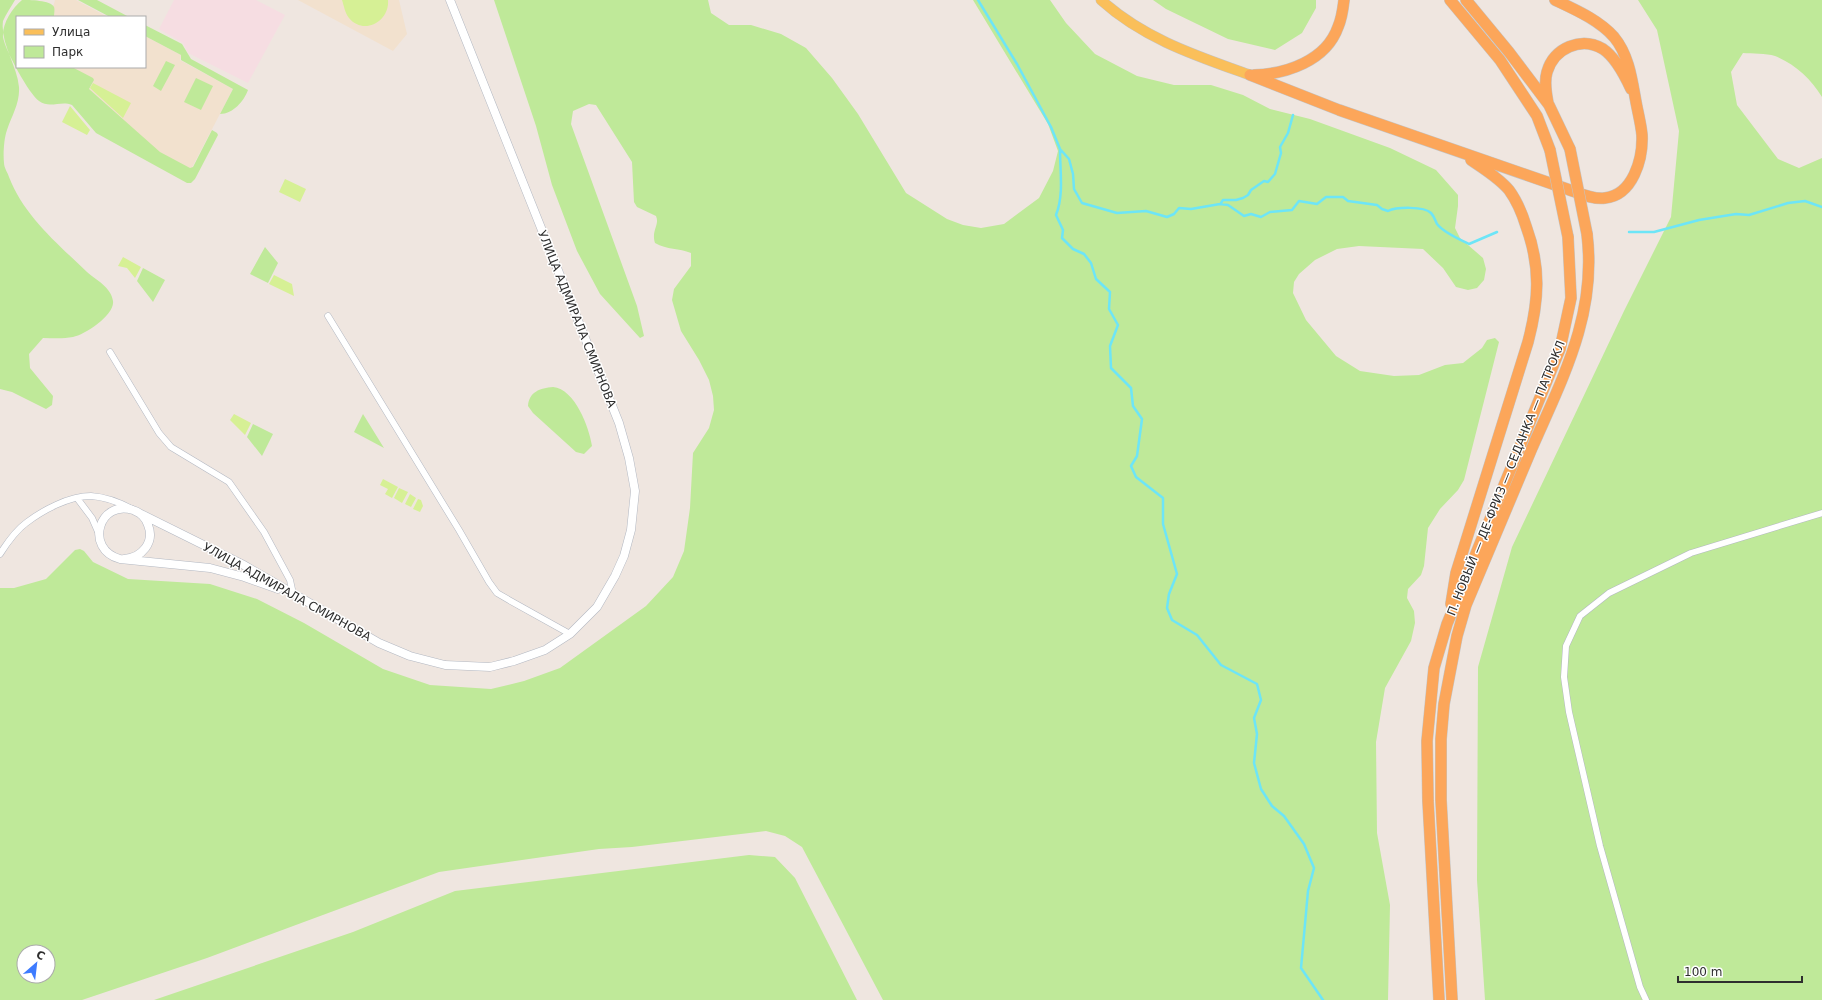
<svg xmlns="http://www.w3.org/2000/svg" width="1822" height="1000" viewBox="0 0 1822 1000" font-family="'DejaVu Sans',sans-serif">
  <rect width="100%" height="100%" fill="#efe6e0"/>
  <path fill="#f2e1ce" d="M 55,0 L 76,0 L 108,17 L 50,17 Z
    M 298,0 L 399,0 L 407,34 L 393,51 Z
    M 145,36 L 181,55 L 180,60 L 233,89 L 186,179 L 58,67 L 145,67 Z"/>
  <path fill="#f6dde2" d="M 174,0 L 256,0 L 285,15 L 248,83 L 188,53 L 183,43 L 159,29 Z"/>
  <path fill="#bfe999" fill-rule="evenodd" d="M 0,0 L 15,0 C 11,7 6,14 3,21 C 0,43 17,65 19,87 C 20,103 12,115 7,130 C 4,138 3,154 4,163 C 4,168 8,173 9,177 C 24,216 58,244 87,272 C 96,280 111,287 113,301 C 115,315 85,335 73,337 C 63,339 52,338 43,338 L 29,354 L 30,368 L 53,396 L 52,405 L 46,409 L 12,392 L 0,389 Z
    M 22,0 C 29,0 51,0 54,7 C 55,9 54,14 54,17 L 17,17 L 17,67 L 72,67 L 93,78 L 94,80 L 89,89 L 160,152 L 190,168 L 193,167 L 212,130 L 217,133 L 218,135 L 195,179 L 191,183 L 187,183 L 96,133 L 72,105 C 61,100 50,109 39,101 C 29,94 5,50 3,37 C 2,24 12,8 22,0 Z
    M 78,0 L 97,0 L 129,17 L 110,17 Z
    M 494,0 L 708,0 L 711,13 L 729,25 L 751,25 L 781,34 L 806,48 L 832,78 L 858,114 L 906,193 L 947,219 L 963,225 L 981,228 L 1004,224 L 1039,198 L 1053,171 L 1058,151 L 1048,124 L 973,0 L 1050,0 L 1066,23 L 1095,54 L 1137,76 L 1174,85 L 1211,85 L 1243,95 L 1270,109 L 1310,119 L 1390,148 L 1436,170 L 1458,195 L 1458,206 L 1455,228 L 1460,238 L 1483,258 L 1486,269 L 1484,280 L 1477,288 L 1468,290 L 1456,287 L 1443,268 L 1423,249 L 1359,246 L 1337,249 L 1315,260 L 1299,274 L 1294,282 L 1293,293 L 1306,320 L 1336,356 L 1360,371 L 1394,376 L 1419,375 L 1445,365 L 1463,363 L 1482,348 L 1487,340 L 1495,338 L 1499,342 L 1464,480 L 1458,490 L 1440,509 L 1428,528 L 1424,566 L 1421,575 L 1408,589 L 1407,598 L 1414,611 L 1415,623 L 1411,641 L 1385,688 L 1376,742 L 1377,833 L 1390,905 L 1388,1000 L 883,1000 L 802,847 L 785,836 L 766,831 L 632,847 L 599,849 L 439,872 L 207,958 L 82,1000 L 0,1000 L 0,588 L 14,588 L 46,579 L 75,550 L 80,549 L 84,551 L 93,562 L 128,579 L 210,584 L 257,599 L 304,623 L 383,669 L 430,685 L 491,689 L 524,681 L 560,668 L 646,606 L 673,577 L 684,551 L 690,508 L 693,453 L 709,428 L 714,410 L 713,396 L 709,380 L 699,360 L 681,331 L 672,300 L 674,289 L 691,266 L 691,253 C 679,248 667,250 655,243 C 651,230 660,225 656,216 L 637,207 L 634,202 L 632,162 L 596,105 L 589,104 L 573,111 L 571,124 L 637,306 L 644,336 L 640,338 L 600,294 L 577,251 L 552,185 L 536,126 ZM 24,952 L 48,952 L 48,976 L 24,976 Z
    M 1153,0 L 1316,0 L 1316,8 L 1302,33 L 1275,50 L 1228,39 L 1166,9 Z
    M 1638,0 L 1822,0 L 1822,97 C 1811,79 1795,64 1775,56 C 1766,53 1752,54 1743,53 L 1731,72 L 1737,105 L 1778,159 L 1799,168 L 1822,158 L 1822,1000 L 1485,1000 L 1477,880 L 1478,667 L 1512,547 L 1624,311 L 1671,217 L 1679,131 L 1657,30 Z
    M 145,25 L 182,44 L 191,59 L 248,90 C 244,101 233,114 220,114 L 233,89 L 181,60 L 181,55 L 145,36 Z
    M 166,61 L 175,65 L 161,91 L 153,86 Z
    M 196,78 L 213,86 L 201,110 L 184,102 Z
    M 265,247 L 278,263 L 268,283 L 250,274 Z
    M 143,268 L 165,280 L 153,302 L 137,281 Z
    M 553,387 C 575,389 589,427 592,446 L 584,454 L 576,452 L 533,413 L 528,406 C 529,392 540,388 553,387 Z
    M 363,414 L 384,448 L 354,432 Z
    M 253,424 L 273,434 L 262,456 L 247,437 Z
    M 749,855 L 775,857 L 795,878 L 857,1000 L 154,1000 L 353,932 L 455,891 Z"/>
  <path fill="#d6f095" d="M 342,0 L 388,0 C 390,21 364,36 349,18 C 345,13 344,6 342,0 Z
    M 93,83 L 131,103 L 123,118 L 90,88 Z
    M 70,106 L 90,130 L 87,135 L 62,122 Z
    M 285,179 L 306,189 L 300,202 L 279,192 Z
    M 123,257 L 141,267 L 135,278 L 127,268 L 118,266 Z
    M 274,275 L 292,284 L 294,296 L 269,284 Z
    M 234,414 L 251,423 L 245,435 L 230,420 Z
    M 383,479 L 398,487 L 392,498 L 385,494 L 388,489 L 380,485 Z
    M 399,488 L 408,492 L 402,503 L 394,498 Z
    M 410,494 L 416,498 L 411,507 L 405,504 Z
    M 418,499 L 421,500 L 423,506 L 420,512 L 413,509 Z"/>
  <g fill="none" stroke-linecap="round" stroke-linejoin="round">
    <path stroke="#6de5f7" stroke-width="2.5" d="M 978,0 L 1017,64 L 1051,127 L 1060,149 L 1069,159 L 1073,174 L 1074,189 L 1082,203 L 1117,213 L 1146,211 L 1167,217 L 1174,214 L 1179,208 L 1191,209 L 1220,204 L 1228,205 L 1244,216 L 1251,214 L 1261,217 L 1270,212 L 1292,210 L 1299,201 L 1317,204 L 1326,197 L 1343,197 L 1348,201 L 1377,205 L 1382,209 L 1388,211 C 1396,207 1424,206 1431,213 C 1434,216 1435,220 1437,224 C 1444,233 1459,239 1469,244 L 1497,232
      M 1060,149 C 1060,171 1064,195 1056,215 L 1063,230 L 1062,238 L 1073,249 L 1084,254 L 1091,263 L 1096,279 L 1110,292 L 1109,309 L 1118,325 L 1110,346 L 1111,368 L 1131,388 L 1133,406 L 1142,419 L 1137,456 L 1131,466 L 1136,477 L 1163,498 L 1163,524 L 1177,574 L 1169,594 L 1167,608 L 1172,620 L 1197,635 L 1221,665 L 1257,684 L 1261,700 L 1254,718 L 1257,734 L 1254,763 L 1261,789 L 1272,806 L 1284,816 L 1304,844 L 1314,868 L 1308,891 L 1301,968 L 1323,1000
      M 1221,203 L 1223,200 L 1236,200 L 1243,198 L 1248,195 L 1251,190 L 1264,181 L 1268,182 L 1275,174 L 1281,153 L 1280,147 L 1288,133 L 1293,115
      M 1629,232 L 1654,232 L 1699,220 L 1736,214 L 1749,215 L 1788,203 L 1805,201 L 1822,207"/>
    <defs>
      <path id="minor" d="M 328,316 L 459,530 L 489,582 L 497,593 L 509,600 L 570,634
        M 110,352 L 159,433 L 171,447 L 229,482 L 264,532 L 290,580 L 293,594
        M 77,498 L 92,518 L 99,534
        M 0,554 C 7,543 15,531 26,523 C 43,510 69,496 91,496 C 105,497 119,502 132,509
        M 1646,1000 L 1640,987 L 1600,846 L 1569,712 L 1564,677 L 1566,646 L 1580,616 L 1609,593 L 1691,553 L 1822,513"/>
      <path id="tertiary" d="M 135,511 L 242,564 L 379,643 L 410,656 L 445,665 L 490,667 L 514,661 L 545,650 L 570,634 L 597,607 L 615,576 L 624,556 L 631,530 L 635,491 L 629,458 L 619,423 L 450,0
        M 124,559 C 142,558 155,542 148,525 C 146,518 140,512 133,510 C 99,499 84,549 120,559 L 210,568 L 244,577 L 278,589"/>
      <path id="primary" d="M 1101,0 C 1144,39 1197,56 1250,75"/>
      <path id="trunk" d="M 1450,0 L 1500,60 L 1537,116 L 1550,150
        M 1466,0 L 1509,52 L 1549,105 L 1570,149
        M 1250,75 L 1339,110 L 1567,189 C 1579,193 1593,200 1605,198 C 1633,195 1643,159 1642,135 C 1641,124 1638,113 1636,102 C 1632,80 1629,55 1614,37 C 1599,20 1576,10 1555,0
        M 1254,75 C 1286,74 1326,61 1338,27 C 1342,18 1343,9 1344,0
        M 1548,103 C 1546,93 1544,82 1547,72 C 1554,48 1581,36 1603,49 C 1615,57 1625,76 1631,89
        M 1451,604 L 1456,573 L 1528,342 C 1539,300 1541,267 1526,226 C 1522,213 1517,201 1509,190 C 1499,178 1484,169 1471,160
        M 1439,1000 L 1428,801 L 1427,741 L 1434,668 L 1447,624 L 1560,349 L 1571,298 L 1568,237
        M 1452,1000 L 1441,800 L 1441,739 L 1444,704 L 1457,636 L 1466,605 C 1488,552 1510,500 1532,448 C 1563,377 1597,314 1587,234"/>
    </defs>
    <use href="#minor" stroke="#b3b8c2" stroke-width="7"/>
    <use href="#tertiary" stroke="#b3b8c2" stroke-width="9"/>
    <use href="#primary" stroke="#c4c4c4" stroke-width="11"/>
    <use href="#trunk" stroke="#c4c4c4" stroke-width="12"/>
    <use href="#minor" stroke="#fff" stroke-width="6"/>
    <use href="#tertiary" stroke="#fff" stroke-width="8"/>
    <use href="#primary" stroke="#fabf5a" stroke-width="10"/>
    <use href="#trunk" stroke="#fca65a" stroke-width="11"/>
    <defs>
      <path id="trunk-bridge" d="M 1570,149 L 1587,234
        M 1550,150 L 1568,237"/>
    </defs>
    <use href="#trunk-bridge" stroke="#c4c4c4" stroke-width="12" stroke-linecap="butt"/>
    <use href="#trunk-bridge" stroke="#fca65a" stroke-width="11"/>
  </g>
  <g text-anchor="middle" stroke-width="3" stroke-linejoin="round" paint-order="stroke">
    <g font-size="12" fill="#2e2e2e" stroke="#fff">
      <text transform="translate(577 319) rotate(68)" y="4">УЛИЦА АДМИРАЛА СМИРНОВА</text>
      <text transform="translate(1506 478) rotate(-68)" y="4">П. НОВЫЙ — ДЕ-ФРИЗ — СЕДАНКА — ПАТРОКЛ</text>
      <text transform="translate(287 592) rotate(29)" y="4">УЛИЦА АДМИРАЛА СМИРНОВА</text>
    </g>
  </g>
  <rect x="16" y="16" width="130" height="52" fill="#ffffff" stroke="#ababab"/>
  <rect x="24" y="29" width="20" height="6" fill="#fabf5a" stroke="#ababab"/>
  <text x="52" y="36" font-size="12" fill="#2e2e2e">Улица</text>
  <rect x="24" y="46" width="20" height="12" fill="#bfe999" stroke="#ababab"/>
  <text x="52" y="56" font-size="12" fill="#2e2e2e">Парк</text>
  <g transform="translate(36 964) rotate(28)"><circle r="19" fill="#ffffff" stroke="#ababab"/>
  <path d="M0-3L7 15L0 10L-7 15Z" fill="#3d7bff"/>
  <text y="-6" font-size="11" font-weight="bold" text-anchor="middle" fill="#2e2e2e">С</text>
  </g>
  <path d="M1678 976v6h124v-6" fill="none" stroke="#2e2e2e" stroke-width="2"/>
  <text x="1684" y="976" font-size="12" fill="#2e2e2e" stroke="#ffffff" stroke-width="3" paint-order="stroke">100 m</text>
</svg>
